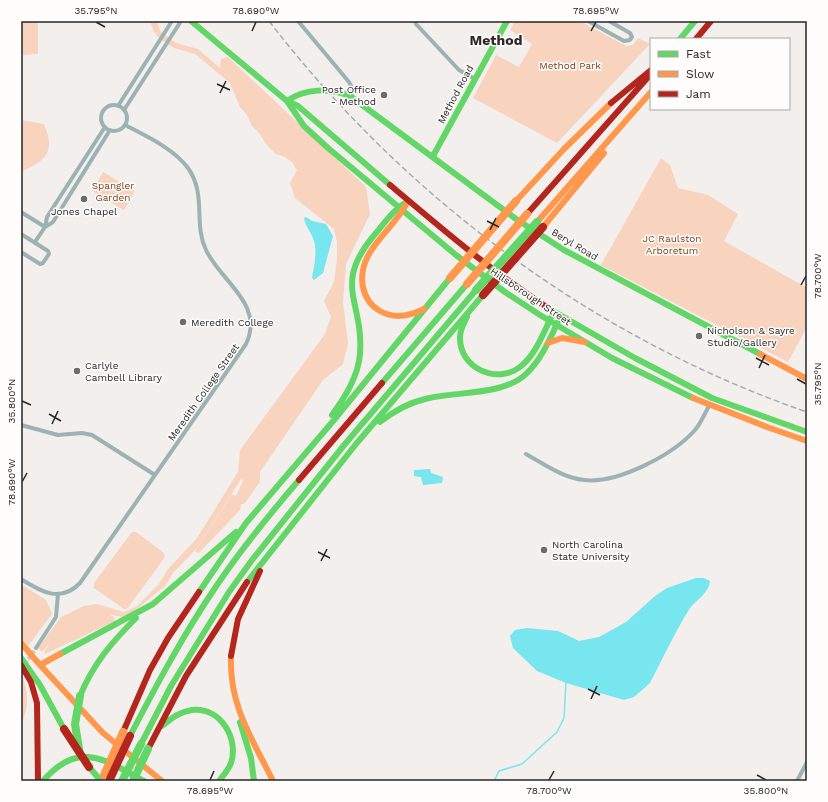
<svg xmlns="http://www.w3.org/2000/svg" width="828" height="802" viewBox="0 0 828 802" font-family="'Work Sans',sans-serif">
  <rect width="100%" height="100%" fill="#f3efed"/>
  <path fill="#f8d3be" d="M 21,21 L 38,21 L 38,54 L 21,55 Z
    M 150,21 L 157,21 L 160,30 L 166,36 L 176,43 L 198,49 L 220,68 L 221,59 L 228,57 L 366,187 L 370,214 L 346,264 L 343,302 L 348,343 L 343,364 L 323,380 L 260,472 L 260,482 L 244,504 L 241,504 L 240,510 L 199,553 L 195,552 L 232,494 L 236,496 L 243,481 L 241,479 L 198,547 L 173,573 L 165,586 L 133,612 L 122,617 L 109,614 L 114,617 L 115,621 L 45,654 L 44,652 L 50,643 L 42,652 L 38,648 L 61,617 L 84,606 L 97,604 L 124,612 L 136,607 L 159,584 L 168,569 L 197,538 L 238,472 L 240,450 L 325,334 L 331,317 L 324,301 L 334,282 L 337,259 L 337,242 L 334,229 L 295,198 L 290,183 L 297,170 L 292,162 L 285,157 L 276,154 L 265,143 L 260,134 L 252,126 L 247,115 L 240,107 L 230,83 L 195,54 L 174,48 L 160,39 L 154,32 Z
    M 515,21 L 580,21 L 626,46 L 633,45 L 638,38 L 650,44 L 557,143 L 473,98 L 496,55 L 519,67 L 532,44 L 510,30 Z
    M 21,120 L 44,124 C 55,150 48,160 23,171 L 21,171 Z
    M 661,158 L 670,165 L 678,188 L 708,195 L 738,214 L 724,241 L 807,288 L 807,327 L 788,362 L 601,265 Z
    M 103,172 L 135,191 L 124,210 L 92,191 Z
    M 132,532 L 136,532 L 164,553 L 165,557 L 127,609 L 124,609 L 94,588 L 94,583 Z
    M 24,586 L 46,600 L 52,614 L 28,646 L 21,638 L 21,589 Z
    M 22,674 C 28,695 30,704 21,725 Z"/>
  <path fill="#77e6ee" d="M 306,217 L 312,221 L 326,224 L 333,236 L 323,273 L 314,280 L 312,278 C 314,266 318,250 313,238 C 310,231 305,225 304,218 Z
    M 430,469 L 431,473 L 443,477 L 442,483 L 423,485 L 421,477 L 414,476 L 414,470 Z
    M 696,578 L 704,578 L 710,581 C 709,593 697,599 690,608 C 675,632 663,658 650,683 L 634,697 L 624,700 L 566,683 L 537,671 L 513,648 L 510,636 L 515,630 L 527,628 L 558,631 L 579,641 L 599,637 L 626,622 L 655,596 L 667,588 Z"/>
  <g fill="none" stroke-linecap="round" stroke-linejoin="round">
    <path stroke="#77e6ee" stroke-width="1.5" d="M 494,781 L 499,771 L 522,764 L 557,732 L 564,718 L 566,683"/>
    <path stroke="#cac7c5" stroke-width="4" stroke-dasharray="4 2" stroke-linecap="butt" d="M 25,664 L 36,648"/>
    <path stroke="#9db2b3" stroke-width="4" d="M 298,21 L 349,82 L 353,90 L 351,96
      M 415,21 L 416,24 L 459,70 L 475,79
      M 588,21 L 624,41 L 630,40 L 632,37 L 630,33 L 609,21
      M101 118a13 13 0 1 1 26 0a13 13 0 1 1-26 0Z
      M 118,106 L 172,21
      M 124,110 L 181,21
      M 21,212 L 45,227
      M 45,227 L 53,222 L 110,130
      M 21,234 L 48,251 L 49,254 L 43,263 L 40,264 L 21,252
      M 35,242 L 45,227 L 47,217 L 105,127
      M 21,425 L 58,435 L 82,433 L 92,435 L 155,475
      M 526,454 C 544,464 563,478 584,480 C 617,484 673,455 695,430 C 701,423 705,413 710,404
      M 21,579 C 41,592 61,603 80,583 L 246,344 C 265,304 221,282 206,250 C 193,223 207,195 188,168 C 173,148 146,136 125,125
      M 36,648 L 56,617 L 58,594
      M 797,781 L 807,762"/>
    <path stroke="#63d668" stroke-width="6" d="M 191,21 L 287,101 L 298,106 L 390,185
      M 680,39 L 695,21
      M 287,101 C 305,88 330,88 350,96 L 516,219 L 564,250 L 760,354
      M 287,101 L 304,126 L 328,148 L 456,255 L 505,292 L 540,315 L 612,358 L 693,398
      M 433,156 L 507,21
      M 548,308 L 635,358 L 712,398 L 807,432
      M 467,317 C 464,323 460,330 460,337 C 459,368 497,385 520,367 C 537,354 544,330 554,312
      M 382,383 L 467,284
      M 332,415 C 345,397 358,377 360,354 C 364,300 331,285 376,233 C 386,221 394,209 408,201
      M 380,422 C 394,411 408,403 425,399 C 455,391 505,396 527,373 C 543,358 551,335 561,316
      M 247,582 L 356,444 L 483,295
      M 199,592 L 246,523 L 334,420 L 450,278
      M 60,654 L 153,604 L 236,532
      M 21,658 L 40,685 L 64,729
      M 80,696 C 93,664 112,642 136,618
      M 240,722 L 251,758 L 254,781
      M 162,726 C 172,718 179,712 192,710 C 221,707 239,739 231,763 C 229,769 223,776 219,781
      M 130,736 C 156,686 183,635 215,588 C 240,550 269,515 299,480
      M 141,744 L 171,686 L 229,592 L 252,560 L 345,444 L 476,290
      M 89,767 L 101,781
      M 43,781 C 78,740 104,759 144,781"/>
    <path stroke="#ff974d" stroke-width="6" d="M 408,201 C 394,231 356,250 363,287 C 365,297 371,306 380,311 C 394,319 410,316 424,309
      M 516,201 L 564,149 L 611,103
      M 537,222 L 651,92
      M 543,227 L 604,153
      M 548,343 L 562,338 L 585,342
      M 760,354 L 807,379
      M 693,398 L 767,427 L 807,441
      M 21,643 L 40,665
      M 60,654 L 40,665 L 103,733 L 162,781
      M 231,656 C 229,706 252,738 273,781"/>
    <path stroke="#b3261e" stroke-width="6" d="M 696,39 L 711,21
      M 611,103 L 651,70
      M 390,185 C 441,228 491,271 548,308
      M 527,214 L 650,75
      M 299,480 L 382,383
      M 231,656 L 238,619 L 260,571
      M 21,665 L 31,682 L 37,703 L 38,781
      M 123,732 L 150,670 L 168,638 L 199,592
      M 148,749 L 186,676 L 247,582"/>
    <path stroke="#a3aeae" stroke-width="1.5" stroke-dasharray="6 3" stroke-linecap="butt" d="M 269,21 C 405,198 595,339 807,412"/>
    <path stroke="#63d668" stroke-width="8" d="M 476,290 L 537,222
      M 80,696 L 75,724 L 80,755
      M 122,781 L 141,744
      M 133,781 L 148,749"/>
    <path stroke="#ff974d" stroke-width="8" d="M 450,278 L 516,201
      M 467,284 L 527,214
      M 104,775 L 123,732"/>
    <path stroke="#b3261e" stroke-width="8" d="M 483,295 L 543,227
      M 64,729 L 89,767
      M 110,779 L 130,736"/>
  </g>
  <path fill="none" stroke="#272524" stroke-width="1.5" d="M 96,22 L 105,27M 252,31 L 256,22M 591,31 L 596,22M 217,84 L 230,90M 220,93 L 226,81M 487,221 L 499,227M 490,230 L 496,218M 801,285 L 806,276M 756,358 L 769,365M 759,368 L 765,355M 797,379 L 806,384M 22,401 L 31,405M 49,414 L 61,421M 52,424 L 58,411M 22,482 L 27,473M 318,552 L 330,558M 321,561 L 327,549M 588,689 L 600,695M 591,699 L 597,686M 757,775 L 766,780M 210,780 L 214,771M 549,780 L 554,771"/>
  <g fill="#6e6c6a" stroke="#fefdfc" stroke-width="1.5">
    <circle cx="384" cy="95" r="4"/>
    <circle cx="84" cy="199" r="4"/>
    <circle cx="183" cy="322" r="4"/>
    <circle cx="699" cy="336" r="4"/>
    <circle cx="77" cy="371" r="4"/>
    <circle cx="544" cy="550" r="4"/>
  </g>
  <g text-anchor="middle" stroke-width="3" stroke-linejoin="round" paint-order="stroke">
    <g font-size="10" fill="#783d19" stroke="#fefdfc">
      <text x="570" y="69">Method Park</text>
      <text x="113" y="189">Spangler<tspan x="113" dy="12">Garden</tspan></text>
      <text x="672" y="242">JC Raulston<tspan x="672" dy="12">Arboretum</tspan></text>
    </g>
    <g font-size="10" fill="#272524" stroke="#fefdfc" text-anchor="start">
      <text x="376" y="93" text-anchor="end">Post Office<tspan x="376" dy="12">- Method</tspan></text>
      <text x="84" y="215" text-anchor="middle">Jones Chapel</text>
      <text x="191" y="326">Meredith College</text>
      <text x="707" y="334">Nicholson &amp; Sayre<tspan x="707" dy="12">Studio/Gallery</tspan></text>
      <text x="85" y="369">Carlyle<tspan x="85" dy="12">Cambell Library</tspan></text>
      <text x="552" y="548">North Carolina<tspan x="552" dy="12">State University</tspan></text>
    </g>
    <g font-size="10" fill="#272524" stroke="#fefdfc">
      <text transform="translate(455 94) rotate(-62)" y="4">Method Road</text>
      <text transform="translate(575 244) rotate(31)" y="4">Beryl Road</text>
      <text transform="translate(531 296) rotate(34)" y="4">Hillsborough Street</text>
      <text transform="translate(203 392) rotate(-55)" y="4">Meredith College Street</text>
    </g>
    <g font-size="14" font-weight="bold" fill="#2d2825" stroke="#fefdfc">
      <text x="496" y="45">Method</text>
    </g>
  </g>
  <rect width="828" height="802" fill="none" stroke="#fefdfc" stroke-width="44"/>
  <rect x="650" y="38" width="140" height="72" fill="#fefdfc" stroke="#a8a7a6"/>
  <rect x="658" y="51" width="20" height="6" fill="#63d668" stroke="#a8a7a6"/>
  <text x="686" y="58" font-size="12" fill="#272524">Fast</text>
  <rect x="658" y="71" width="20" height="6" fill="#ff974d" stroke="#a8a7a6"/>
  <text x="686" y="78" font-size="12" fill="#272524">Slow</text>
  <rect x="658" y="91" width="20" height="6" fill="#b3261e" stroke="#a8a7a6"/>
  <text x="686" y="98" font-size="12" fill="#272524">Jam</text>
  <rect x="22" y="22" width="784" height="758" fill="none" stroke="#272524" stroke-width="1.5"/>
  <g font-size="10" text-anchor="middle" fill="#272524">
    <text x="96" y="14">35.795°N</text>
    <text x="256" y="14">78.690°W</text>
    <text x="596" y="14">78.695°W</text>
    <text transform="translate(817 276) rotate(-90)" y="4">78.700°W</text>
    <text transform="translate(817 384) rotate(-90)" y="4">35.795°N</text>
    <text transform="translate(11 401) rotate(-90)" y="4">35.800°N</text>
    <text transform="translate(11 482) rotate(-90)" y="4">78.690°W</text>
    <text x="210" y="794">78.695°W</text>
    <text x="549" y="794">78.700°W</text>
    <text x="766" y="794">35.800°N</text>
  </g>
</svg>
